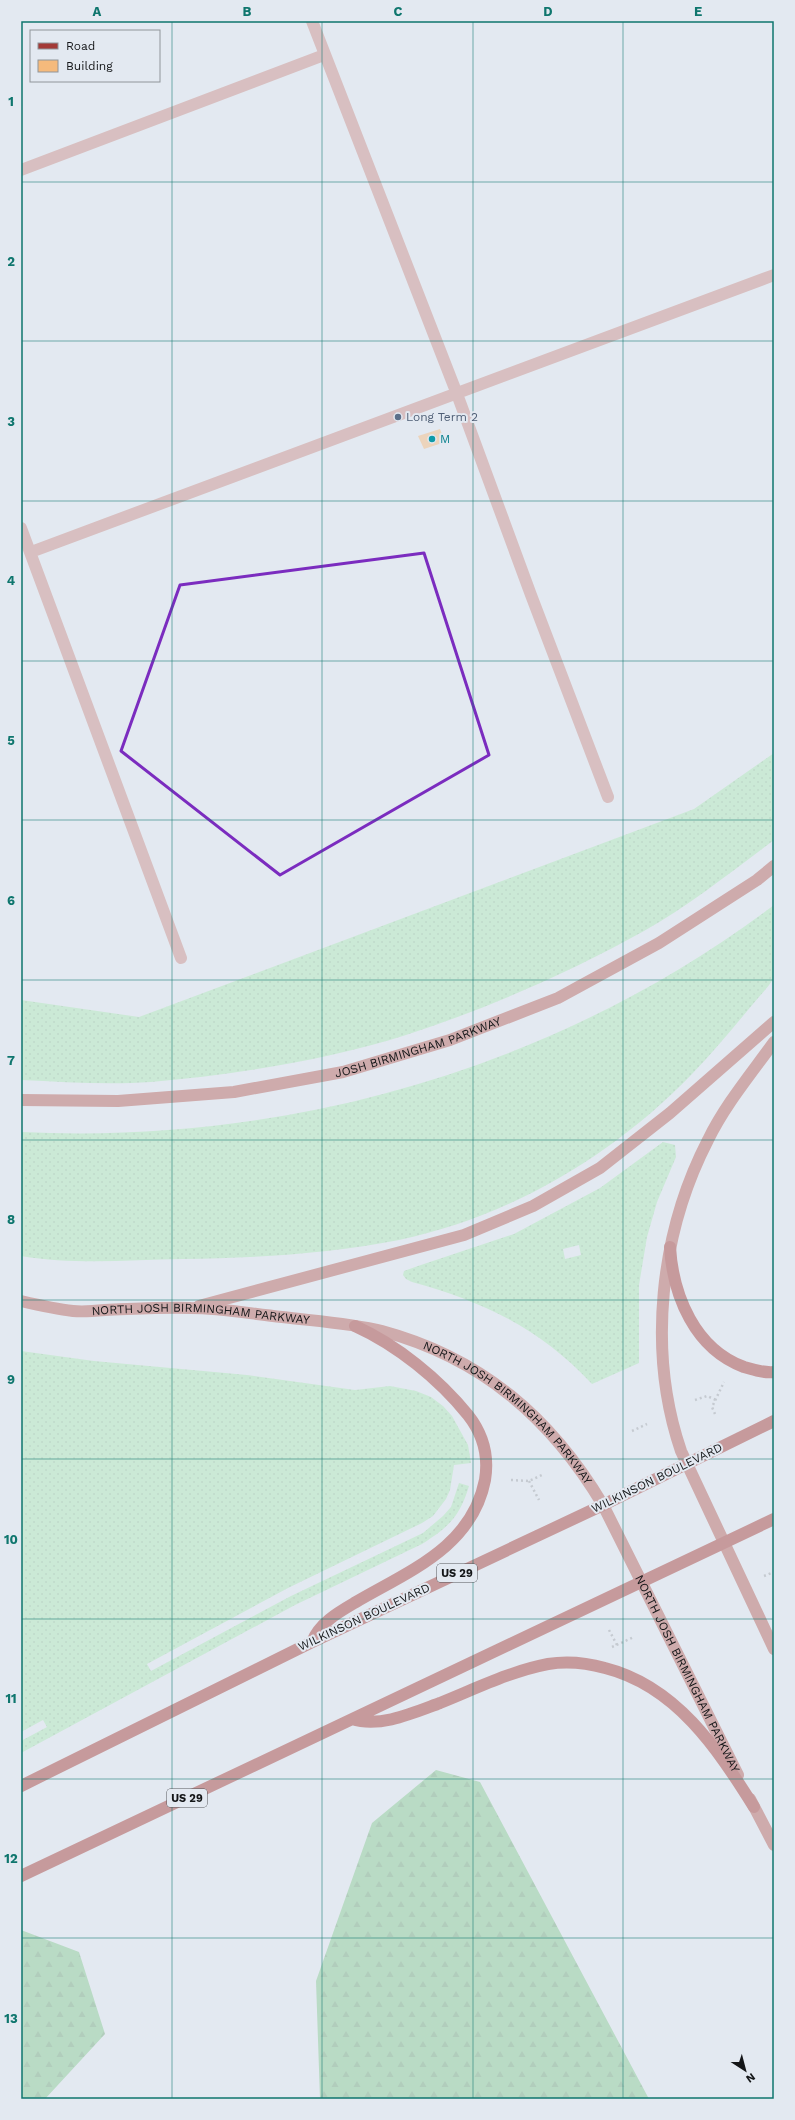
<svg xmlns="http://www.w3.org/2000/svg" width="795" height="2120" viewBox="0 0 795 2120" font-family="'Work Sans',sans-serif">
  <defs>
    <pattern id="grass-dots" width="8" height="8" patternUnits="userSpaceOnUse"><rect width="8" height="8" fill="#ade8b6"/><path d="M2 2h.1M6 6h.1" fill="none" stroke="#94c69c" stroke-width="1.8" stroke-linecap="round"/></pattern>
    <pattern id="forest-firs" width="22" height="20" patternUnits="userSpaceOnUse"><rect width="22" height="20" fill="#86c991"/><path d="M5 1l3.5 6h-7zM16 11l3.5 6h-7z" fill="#73ac7c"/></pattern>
  </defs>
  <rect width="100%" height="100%" fill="#e3e9f1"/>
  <path fill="url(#grass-dots)" fill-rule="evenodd" d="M 774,753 L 774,840 C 732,871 690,905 644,931 C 568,973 489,1008 406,1035 C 328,1060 233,1075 151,1082 C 108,1085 64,1082 21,1080 L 21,1000 L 139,1017 L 694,809 Z
    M 774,905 C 774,918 777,970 773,979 C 768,988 759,996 753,1004 C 733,1028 714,1051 692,1074 C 614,1155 510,1217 399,1240 C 328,1254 255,1258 183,1259 C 129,1260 74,1265 21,1256 L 21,1132 C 289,1145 558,1068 774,905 Z
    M 663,1142 L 675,1145 L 676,1157 L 657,1202 L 647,1237 L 639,1285 L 639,1363 L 592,1384 C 540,1328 484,1302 412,1282 L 406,1279 L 403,1275 L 404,1271 L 418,1266 L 514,1234 L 600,1188 ZM 579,1245 L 581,1255 L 565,1259 L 563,1249 Z
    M 21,1351 L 94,1361 L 247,1375 L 355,1390 L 390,1386 L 416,1391 L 431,1397 L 443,1406 L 452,1416 L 468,1445 L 471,1463 L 454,1465 L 450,1490 L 446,1499 L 433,1516 L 422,1523 L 288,1588 L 147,1664 L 151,1671 L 291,1596 L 423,1533 L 443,1516 L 451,1507 L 459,1483 L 469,1486 C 460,1516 449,1527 422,1544 L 295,1605 L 21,1753 L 21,1741 L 47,1727 L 43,1720 L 21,1732 Z"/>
  <path fill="url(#forest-firs)" d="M 436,1770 L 480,1782 L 649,2099 L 320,2099 L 316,1981 L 372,1823 Z
    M 21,1930 L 79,1952 L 105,2034 L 45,2099 L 21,2099 Z"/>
  <path fill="#f5ba7c" d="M 440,429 L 445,442 L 424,449 L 418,436 Z"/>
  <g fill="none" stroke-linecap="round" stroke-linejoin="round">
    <path stroke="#a0a5ab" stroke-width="2.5" stroke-dasharray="2 3" stroke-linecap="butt" d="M 695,1400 L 707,1396 L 716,1400
      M 715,1414 L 712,1407 L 724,1382
      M 632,1431 L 647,1424
      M 511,1480 L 529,1481 L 542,1475
      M 529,1481 L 539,1500
      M 764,1576 L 774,1572
      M 609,1630 L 617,1645
      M 612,1647 L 634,1637"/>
    <path stroke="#c98d87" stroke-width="12" d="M 312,21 L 457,394 L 531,595 L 608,797
      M 21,170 L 324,55
      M 21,528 L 181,958
      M 31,552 L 774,275"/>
    <g stroke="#b45f59" stroke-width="12">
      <path d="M 774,1042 C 751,1074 725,1105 708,1140 C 660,1233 647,1351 681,1451 L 774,1649"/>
      <path id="s1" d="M 21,1100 L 118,1101 L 234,1092 L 343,1072 L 450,1040 L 558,998 L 659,943 L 757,880 L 774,866"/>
      <path id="s2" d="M 21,1301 C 38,1305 55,1309 73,1311 C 83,1312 95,1311 105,1310 C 134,1309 162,1307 191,1308 C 221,1308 252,1314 282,1317 C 315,1321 350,1323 382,1331 C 482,1358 551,1418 603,1505 L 738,1775"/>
      <path d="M 199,1306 L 464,1235 L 533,1206 L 600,1168 L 670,1113 L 774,1022"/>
      <path d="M 750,1799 L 774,1845"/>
    </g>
    <path stroke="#a33a37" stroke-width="12" d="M 670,1247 C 673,1296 695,1349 744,1367 C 754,1370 763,1373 774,1372
      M 312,1642 C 319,1623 339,1612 356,1602 C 409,1571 472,1547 485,1480 C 489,1456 483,1434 468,1415 C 439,1379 397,1345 355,1326
      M 352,1719 C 380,1728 413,1713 440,1703 C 475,1689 511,1671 548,1664 C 566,1661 587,1663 605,1668 C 676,1686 717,1748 754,1807
      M 21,1786 L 312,1642 L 603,1505 L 774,1421
      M 21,1876 L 774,1519"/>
  </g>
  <path d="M0 0H795V2120H0ZM 424,553 L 489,755 L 280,875 L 121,751 L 180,585 Z" fill="#e3e9f1" fill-opacity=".55" fill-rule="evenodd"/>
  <path fill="none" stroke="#7b2cbf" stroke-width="3" stroke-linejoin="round" d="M 424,553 L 489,755 L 280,875 L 121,751 L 180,585 Z"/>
  <path fill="none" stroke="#0f766e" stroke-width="1" stroke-opacity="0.55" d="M 172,21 L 172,2099M 322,21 L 322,2099M 473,21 L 473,2099M 623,21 L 623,2099M 21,182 L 774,182M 21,341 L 774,341M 21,501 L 774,501M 21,661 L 774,661M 21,820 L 774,820M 21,980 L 774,980M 21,1140 L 774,1140M 21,1300 L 774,1300M 21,1459 L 774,1459M 21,1619 L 774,1619M 21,1779 L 774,1779M 21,1938 L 774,1938"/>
  <circle fill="#5c6f8a" stroke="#e3e9f1" stroke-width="1.5" cx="398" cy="417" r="4"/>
  <circle fill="#0f9aa8" stroke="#e3e9f1" stroke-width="1.5" cx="432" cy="439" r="4"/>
  <g text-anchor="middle" stroke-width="4" stroke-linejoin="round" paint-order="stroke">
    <g fill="#e3e9f1" stroke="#525559" stroke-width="1">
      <rect x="437" y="1564" width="40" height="18" rx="3"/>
      <rect x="167" y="1789" width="40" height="18" rx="3"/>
    </g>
    <g font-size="11" font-weight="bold" fill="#141618">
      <text x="457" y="1577">US 29</text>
      <text x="187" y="1802">US 29</text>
    </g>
    <g font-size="12" fill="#4e5e75" stroke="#e3e9f1" text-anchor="start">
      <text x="406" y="421">Long Term 2</text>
    </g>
    <g font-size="12" fill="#0d838f" stroke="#e3e9f1" text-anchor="start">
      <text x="440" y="443">M</text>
    </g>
    <g font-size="12" fill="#141618" stroke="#e3e9f1">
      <text dy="4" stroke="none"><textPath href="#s1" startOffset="403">JOSH BIRMINGHAM PARKWAY</textPath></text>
      <text dy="4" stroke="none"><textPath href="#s2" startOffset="181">NORTH JOSH BIRMINGHAM PARKWAY</textPath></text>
      <text dy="4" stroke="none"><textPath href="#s2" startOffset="517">NORTH JOSH BIRMINGHAM PARKWAY</textPath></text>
      <text transform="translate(657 1478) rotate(-26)" y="4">WILKINSON BOULEVARD</text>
      <text transform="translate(364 1617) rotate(-25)" y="4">WILKINSON BOULEVARD</text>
      <text dy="4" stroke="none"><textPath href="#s2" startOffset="841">NORTH JOSH BIRMINGHAM PARKWAY</textPath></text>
    </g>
  </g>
  <rect width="795" height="2120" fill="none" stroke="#e3e9f1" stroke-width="44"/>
  <rect x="30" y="30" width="130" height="52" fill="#e3e9f1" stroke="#90959a"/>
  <rect x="38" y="43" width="20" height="6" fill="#a33a37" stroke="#90959a"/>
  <text x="66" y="50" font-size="12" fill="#141618">Road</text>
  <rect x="38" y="60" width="20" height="12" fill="#f5ba7c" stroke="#90959a"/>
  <text x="66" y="70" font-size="12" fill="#141618">Building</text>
  <g transform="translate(745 2070) rotate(144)" stroke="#e3e9f1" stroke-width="3" paint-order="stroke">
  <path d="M0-3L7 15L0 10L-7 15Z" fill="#141618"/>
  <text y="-6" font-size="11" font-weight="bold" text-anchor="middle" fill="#141618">N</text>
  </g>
  <rect x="22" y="22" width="751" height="2076" fill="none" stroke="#0f766e" stroke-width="1.5"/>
  <g font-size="13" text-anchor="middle" font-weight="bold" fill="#0f766e">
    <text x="97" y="16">A</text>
    <text x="247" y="16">B</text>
    <text x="398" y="16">C</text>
    <text x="548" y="16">D</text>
    <text x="698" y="16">E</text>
    <text x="11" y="106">1</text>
    <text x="11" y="266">2</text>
    <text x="11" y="426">3</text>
    <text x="11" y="585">4</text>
    <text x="11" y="745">5</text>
    <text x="11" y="905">6</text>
    <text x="11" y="1065">7</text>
    <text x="11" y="1224">8</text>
    <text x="11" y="1384">9</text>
    <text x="11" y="1544">10</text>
    <text x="11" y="1703">11</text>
    <text x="11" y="1863">12</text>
    <text x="11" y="2023">13</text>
  </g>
</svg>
